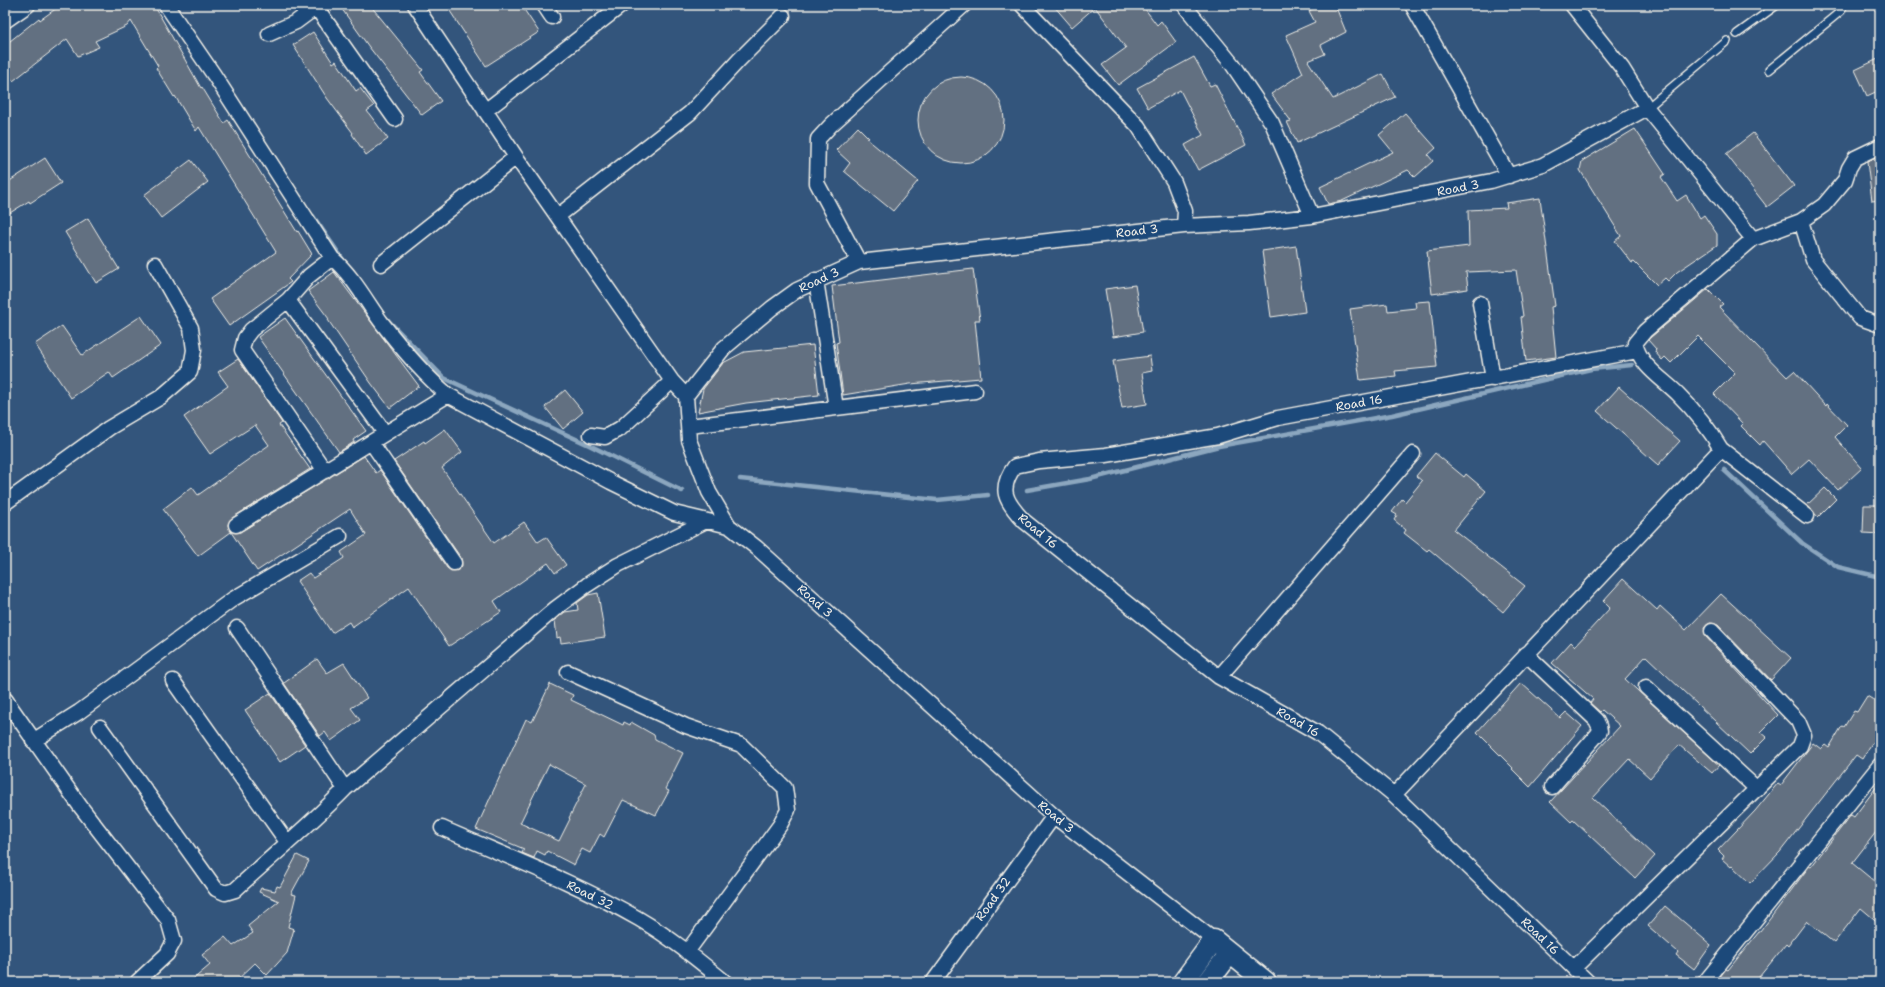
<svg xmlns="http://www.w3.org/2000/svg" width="1885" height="987" viewBox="0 0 1885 987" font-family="'Shantell Sans',sans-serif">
  <rect width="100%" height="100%" fill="#33557c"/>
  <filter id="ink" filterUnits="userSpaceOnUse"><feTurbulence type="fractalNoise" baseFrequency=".025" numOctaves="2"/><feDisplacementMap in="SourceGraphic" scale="8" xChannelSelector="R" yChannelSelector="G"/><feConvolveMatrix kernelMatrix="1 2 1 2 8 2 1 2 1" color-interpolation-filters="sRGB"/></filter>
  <g filter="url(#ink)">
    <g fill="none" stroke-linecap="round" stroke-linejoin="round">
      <path stroke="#8ca7bf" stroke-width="4.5" d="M 313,216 L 344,261
        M 385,317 L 444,378 L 589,445 L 682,491
        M 1724,470 L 1802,543 L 1838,567 L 1880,577
        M 740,479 L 937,500 L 988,495
        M 1027,490 L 1090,479 L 1219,446 L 1392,415 L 1591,369 L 1632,365"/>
    </g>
    <path fill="#627081" stroke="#f4f1e8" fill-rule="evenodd" d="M 61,5 L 154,5 L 201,88 L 202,87 L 224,123 L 228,120 L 297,232 L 298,231 L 312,254 L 288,279 L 291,282 L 229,326 L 210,299 L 276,252 L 199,127 L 196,131 L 175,96 L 174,97 L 156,68 L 158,66 L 131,21 L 127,26 L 95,41 L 99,47 L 78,56 L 67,39 L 13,81 L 5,71 L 5,45 L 39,18 L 40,20 Z
      M 339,5 L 370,5 L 423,70 L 420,72 L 441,101 L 422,115 L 369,47 Z
      M 446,5 L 521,5 L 539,32 L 486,66 Z
      M 1053,5 L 1142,5 L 1157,25 L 1161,21 L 1176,42 L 1118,85 L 1102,65 L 1126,48 L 1095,7 L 1072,27 Z
      M 1320,5 L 1335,5 L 1346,32 L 1321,45 L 1325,54 L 1308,61 L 1333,99 L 1383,74 L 1395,97 L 1297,143 L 1287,122 L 1291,121 L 1271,94 L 1303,73 L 1286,35 L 1315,22 L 1309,11 Z
      M 313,32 L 333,63 L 336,61 L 356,91 L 360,88 L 374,106 L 367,111 L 388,139 L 366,155 L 352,134 L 353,133 L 327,98 L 293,45 Z
      M 1194,57 L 1210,86 L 1215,84 L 1246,145 L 1198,170 L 1185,145 L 1203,135 L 1180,90 L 1148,108 L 1137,88 Z
      M 1880,58 L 1880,90 L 1867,96 L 1855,70 Z
      M918 120a43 43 0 1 1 86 0a43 43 0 1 1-86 0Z
      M 1405,113 L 1436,148 L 1428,155 L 1433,161 L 1415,177 L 1408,170 L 1342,201 L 1328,204 L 1320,187 L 1393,152 L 1379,135 Z
      M 858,127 L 869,138 L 867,139 L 918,181 L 893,211 L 844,171 L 850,163 L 836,150 Z
      M 1635,129 L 1665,174 L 1661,177 L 1677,201 L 1686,195 L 1700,218 L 1704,215 L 1717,234 L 1717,245 L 1677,272 L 1668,281 L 1665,278 L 1657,285 L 1634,262 L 1632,263 L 1615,241 L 1621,236 L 1580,170 L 1582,161 Z
      M 1753,133 L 1794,186 L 1767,207 L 1726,154 Z
      M 1880,155 L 1880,200 L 1872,201 L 1867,162 Z
      M 45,158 L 61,183 L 30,203 L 29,201 L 5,216 L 5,184 Z
      M 191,160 L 208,182 L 161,218 L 144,195 Z
      M 1540,198 L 1555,306 L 1551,307 L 1556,357 L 1526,361 L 1521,317 L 1523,316 L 1516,270 L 1466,272 L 1468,289 L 1432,294 L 1427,251 L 1469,246 L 1468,210 L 1507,208 L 1506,203 Z
      M 88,218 L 119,269 L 96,283 L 65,232 Z
      M 1296,246 L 1305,312 L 1271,317 L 1262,251 Z
      M 973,269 L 980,320 L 975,320 L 981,378 L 910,384 L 843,395 L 836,343 L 839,342 L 832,286 Z
      M 334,272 L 419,386 L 390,408 L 371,383 L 328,320 L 329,319 L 308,291 Z
      M 1135,285 L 1143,332 L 1113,337 L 1105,289 Z
      M 1708,289 L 1723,304 L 1719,307 L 1787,377 L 1794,371 L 1826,406 L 1827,404 L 1847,425 L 1835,437 L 1862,468 L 1838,490 L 1809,459 L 1792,474 L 1763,441 L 1760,445 L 1741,426 L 1743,424 L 1714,394 L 1735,373 L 1698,336 L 1671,363 L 1665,357 L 1662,360 L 1655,352 L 1656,349 L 1648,340 L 1651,337 Z
      M 1430,301 L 1437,367 L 1395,371 L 1396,376 L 1360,380 L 1350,309 L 1387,304 L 1388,311 L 1416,308 L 1415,302 Z
      M 141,316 L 161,345 L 113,378 L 109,372 L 71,398 L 35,344 L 62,326 L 82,355 Z
      M 285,318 L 366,431 L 353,440 L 354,442 L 339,452 L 258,337 Z
      M 813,345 L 819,395 L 746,403 L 698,412 L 703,389 L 723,363 L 744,352 Z
      M 1150,356 L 1152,371 L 1142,373 L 1147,404 L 1122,408 L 1113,361 Z
      M 238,359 L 282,423 L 279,425 L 310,469 L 232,518 L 228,525 L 232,532 L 240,532 L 364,456 L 376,473 L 380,470 L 447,568 L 451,571 L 458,570 L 462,566 L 461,558 L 394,461 L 424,441 L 425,443 L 445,429 L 462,452 L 442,468 L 494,543 L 524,522 L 538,542 L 546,537 L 566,565 L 555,573 L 548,563 L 494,601 L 501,612 L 449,646 L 409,587 L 352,627 L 349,622 L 332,633 L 297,581 L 309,573 L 313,578 L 344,558 L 341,552 L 366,535 L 350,509 L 257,571 L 231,532 L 198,556 L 163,509 L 192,487 L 198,495 L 269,445 L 255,425 L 210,454 L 184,417 L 228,386 L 218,372 Z
      M 1619,387 L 1680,441 L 1658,465 L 1597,411 Z
      M 565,390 L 583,412 L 563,429 L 545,407 Z
      M 1435,453 L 1464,477 L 1466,474 L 1486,491 L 1454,530 L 1525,586 L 1503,612 L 1429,549 L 1427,551 L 1404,533 L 1406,530 L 1394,520 L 1397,515 L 1392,512 L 1402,499 L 1405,502 L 1422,481 L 1416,476 Z
      M 1825,488 L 1836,499 L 1818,517 L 1807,505 Z
      M 1864,505 L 1880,505 L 1880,534 L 1863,533 Z
      M 1623,579 L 1657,610 L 1660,606 L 1686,630 L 1721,594 L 1791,658 L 1771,680 L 1718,625 L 1710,623 L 1704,628 L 1706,637 L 1778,715 L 1761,732 L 1767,737 L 1750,754 L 1646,656 L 1625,679 L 1719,765 L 1712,773 L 1679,745 L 1650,778 L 1629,759 L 1593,798 L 1655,856 L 1635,878 L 1573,820 L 1571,822 L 1550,802 L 1620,726 L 1602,710 L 1600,712 L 1590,703 L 1593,699 L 1552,663 L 1571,642 L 1575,646 L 1610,608 L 1603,601 Z
      M 598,593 L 605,637 L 561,643 L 560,637 L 557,638 L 555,620 L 565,612 L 578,610 L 577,603 L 588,595 Z
      M 317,659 L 327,673 L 344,663 L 367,698 L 351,708 L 360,720 L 331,741 L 325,732 L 320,736 L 284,683 Z
      M 1521,683 L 1560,718 L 1566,712 L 1582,726 L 1530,787 L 1512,769 L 1513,768 L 1477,732 Z
      M 550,684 L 573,695 L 571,700 L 623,725 L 624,722 L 630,725 L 631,722 L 654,735 L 655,739 L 683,753 L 665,789 L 669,791 L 656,815 L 623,800 L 604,837 L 600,834 L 590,853 L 582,849 L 574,865 L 547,851 L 545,855 L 537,851 L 534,858 L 522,853 L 524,849 L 476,829 L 526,719 L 532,722 ZM 549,764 L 586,784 L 569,818 L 570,819 L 559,841 L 520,823 Z
      M 270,693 L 305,745 L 280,762 L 245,710 Z
      M 1867,696 L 1880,704 L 1880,735 L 1874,744 L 1872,743 L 1862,759 L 1856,755 L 1780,852 L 1750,883 L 1732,866 L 1731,867 L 1722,859 L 1724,856 L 1718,850 L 1755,811 L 1778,783 L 1781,785 L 1813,743 L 1821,749 L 1825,745 L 1829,748 L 1842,726 L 1844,727 L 1854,711 L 1857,712 Z
      M 1880,782 L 1880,827 L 1852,863 L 1880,886 L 1880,924 L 1861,908 L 1834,943 L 1807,921 L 1788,946 L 1786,944 L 1755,982 L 1716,982 L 1726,969 L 1728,970 L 1759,932 L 1760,932 L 1808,868 L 1809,866 L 1811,867 L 1851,815 L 1854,817 Z
      M 297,855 L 309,861 L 291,894 L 296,895 L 288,927 L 294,929 L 287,953 L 267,975 L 255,963 L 235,982 L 190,982 L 210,965 L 202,955 L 225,937 L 233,946 L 253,933 L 248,926 L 279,901 L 259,892 L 261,888 L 275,891 L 277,886 L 280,887 Z
      M 1665,906 L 1711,945 L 1694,969 L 1676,955 L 1678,952 L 1648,926 Z"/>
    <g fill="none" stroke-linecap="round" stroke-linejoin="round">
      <defs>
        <path id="lane" d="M 1737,34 L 1777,5
          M 1769,70 L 1841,11 L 1843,5
          M 1647,108 L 1727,41"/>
        <path id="street" d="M 166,5 L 214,75 L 332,258
          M 415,5 L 516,157 L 672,381 L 686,396
          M 544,5 L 552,17
          M 1022,5 L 1138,126 L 1174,182 L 1185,211 L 1184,226
          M 1184,5 L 1232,64 L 1272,123 L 1312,216
          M 1412,5 L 1509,176
          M 1572,5 L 1622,68 L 1647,108
          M 316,7 L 395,119
          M 5,21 L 28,5
          M 269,34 L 296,22 L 319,5
          M 485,111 L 622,5
          M 558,216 L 690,113 L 739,60 L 783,16
          M 1801,221 L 1813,260 L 1860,318 L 1880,325
          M 859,262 L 817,183 L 818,139 L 831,125 L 964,5
          M 381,264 L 516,157
          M 816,280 L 836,408
          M 288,300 L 385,433
          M 1480,303 L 1493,379
          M 689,426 L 975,391
          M 591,435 L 605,437 L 621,428 L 672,381
          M 371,442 L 454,563
          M 1721,449 L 1807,516
          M 325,471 L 242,350 L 245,338 L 251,330 L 288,300 L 309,276 L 332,258 C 353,276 366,301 382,323 C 402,349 423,374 448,395 L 611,482 L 674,513 L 729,526
          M 5,503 L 109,428 L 161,397 L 190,372 L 194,350 L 191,328 L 155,264
          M 236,525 L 448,395
          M 237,628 L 345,789
          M 1526,654 L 1596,720 L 1599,726 L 1600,731 L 1597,735 L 1552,787
          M 568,672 L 686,726 L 741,745 L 785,788 L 788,810 L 780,825 L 687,952
          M 1219,677 L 1413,454
          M 173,681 L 287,842
          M 1646,687 L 1757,789
          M 5,699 L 80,806 L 168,920 L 174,941 L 167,954 L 137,982
          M 100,727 L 216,889 L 225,893 L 235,890 C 272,856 311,824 345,789 L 556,608 L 587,585 L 618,565 L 706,521
          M 33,741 L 79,712 L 233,599 L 340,536
          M 1394,795 L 1721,449 C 1709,428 1695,411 1678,394 C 1662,378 1640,366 1635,343 L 1645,331 L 1753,239 L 1801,221 L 1824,205 L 1845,180 L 1849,168 L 1855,158 L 1880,146
          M 442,828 C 508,857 577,883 639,919 C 670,937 698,960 725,982
          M 1214,940 L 1054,816 L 757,548 L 729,526 L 709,492 L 689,440 L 686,396 L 724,348 L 772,308 L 797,290 L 859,262 L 1184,226 L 1249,223 L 1312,216 L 1491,181 L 1543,165 L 1647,108 L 1753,239
          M 1574,968 L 1800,746 L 1804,735 L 1798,721 L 1712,631
          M 933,982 L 1054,816
          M 1588,982 L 1394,795 L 1318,733 L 1219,677 L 1024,521 C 1005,501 998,489 1015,466 L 1039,461 L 1106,455 L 1218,436 L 1278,418 L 1637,351
          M 1705,982 L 1880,765"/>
        <path id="secondary" d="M 1183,982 L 1214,940 L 1266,982
          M 1208,982 L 1230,953"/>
      </defs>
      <use href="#lane" stroke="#f4f1e8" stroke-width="10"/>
      <use href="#street" stroke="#f4f1e8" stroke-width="17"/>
      <use href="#secondary" stroke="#f4f1e8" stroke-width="23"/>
      <use href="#lane" stroke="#1f4a7a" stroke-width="7"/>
      <use href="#street" stroke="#1f4a7a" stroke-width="14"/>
      <use href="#secondary" stroke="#1f4a7a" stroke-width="20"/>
    </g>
  </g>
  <g text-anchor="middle" stroke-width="3" stroke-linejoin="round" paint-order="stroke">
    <g font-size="12" fill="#f4f1e8" stroke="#1f4a7a">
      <text transform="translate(1458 188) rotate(-11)" y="4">Road 3</text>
      <text transform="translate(1137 231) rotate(-7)" y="4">Road 3</text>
      <text transform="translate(819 280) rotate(-25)" y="4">Road 3</text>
      <text transform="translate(1359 403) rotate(-10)" y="4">Road 16</text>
      <text transform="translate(1038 531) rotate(40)" y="4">Road 16</text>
      <text transform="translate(815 601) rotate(42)" y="4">Road 3</text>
      <text transform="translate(1298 722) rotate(30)" y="4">Road 16</text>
      <text transform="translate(1056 817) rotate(40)" y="4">Road 3</text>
      <text transform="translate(590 895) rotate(26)" y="4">Road 32</text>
      <text transform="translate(993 899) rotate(-54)" y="4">Road 32</text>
      <text transform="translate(1540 936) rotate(44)" y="4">Road 16</text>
    </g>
  </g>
  <rect width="1885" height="987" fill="none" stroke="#1f4a7a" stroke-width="20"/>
  <rect x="10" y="10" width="1865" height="967" fill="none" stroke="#f4f1e8" stroke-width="1.5" filter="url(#ink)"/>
</svg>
